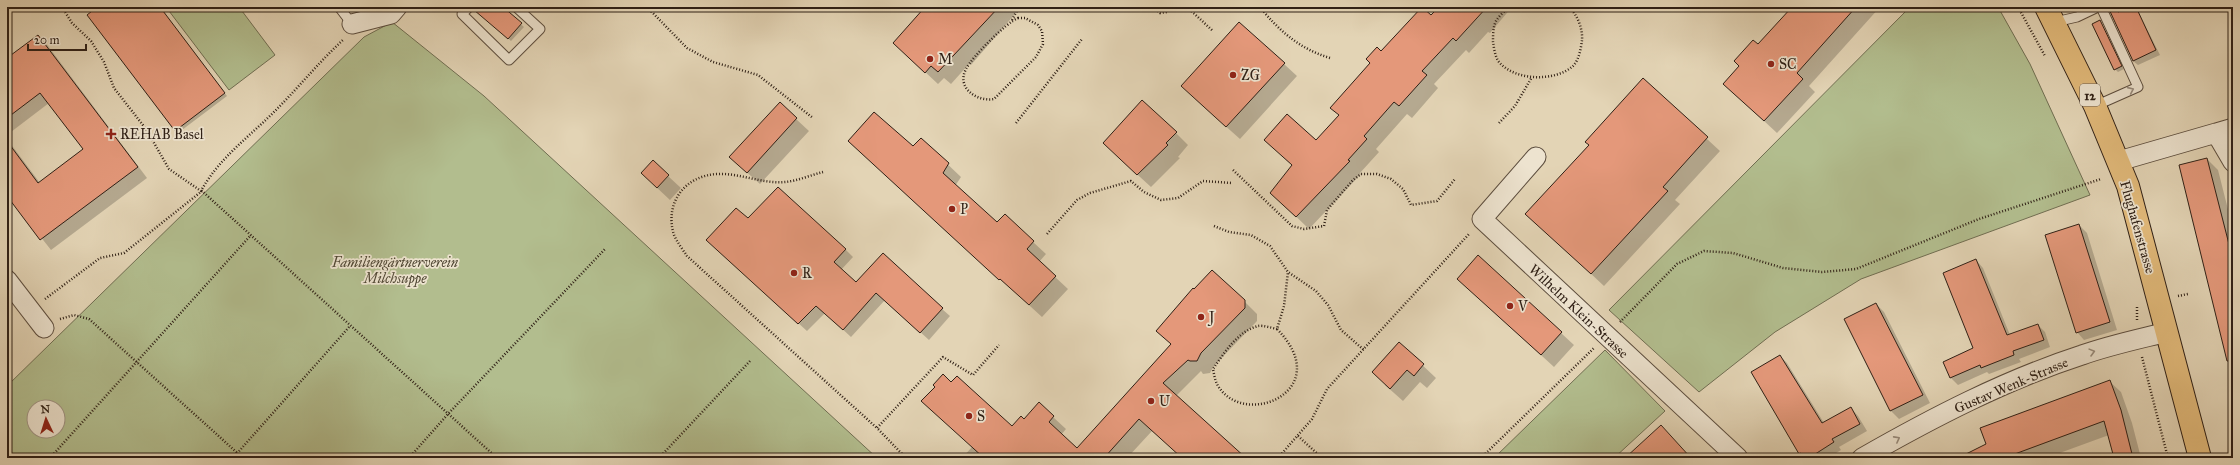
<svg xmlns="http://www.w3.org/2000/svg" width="2240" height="465" viewBox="0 0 2240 465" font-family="'IM FELL Great Primer',serif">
  <rect width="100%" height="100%" fill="#e3d4b5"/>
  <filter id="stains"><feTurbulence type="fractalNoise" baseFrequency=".005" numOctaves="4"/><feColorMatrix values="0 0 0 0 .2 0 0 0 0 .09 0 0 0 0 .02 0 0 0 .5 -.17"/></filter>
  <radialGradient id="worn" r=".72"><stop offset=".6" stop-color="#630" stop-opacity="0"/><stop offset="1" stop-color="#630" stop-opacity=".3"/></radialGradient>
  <path fill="#b2bd8e" stroke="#706e52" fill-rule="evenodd" d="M 166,7 L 239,7 L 275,55 L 229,90 Z
    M 1910,7 L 1998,7 L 2030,64 L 2090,195 L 1861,279 L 1775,332 L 1699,392 L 1609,310 Z
    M 392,22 L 484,96 L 877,458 L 7,458 L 7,386 L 364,37 ZM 34,407 L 58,407 L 58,431 L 34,431 Z
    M 1605,350 L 1665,411 L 1614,458 L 1494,458 Z"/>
  <path fill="#0003" d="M 99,7 L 160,7 L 227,96 L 178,133 L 88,15 Z
    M 486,7 L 501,7 L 524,27 L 511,41 L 483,16 Z
    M 921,7 L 1021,7 L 971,65 L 969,64 L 951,84 L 944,78 L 938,84 L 894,43 L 924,10 Z
    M 1162,7 L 1171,7 L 1167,12 Z
    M 1438,7 L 1512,7 L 1490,33 L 1488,32 L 1469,53 L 1466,50 L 1434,84 L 1438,88 L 1412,118 L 1407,114 L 1376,149 L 1379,152 L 1360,173 L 1361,174 L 1309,229 L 1284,205 L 1293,166 L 1265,140 L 1316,141 L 1340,116 L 1381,52 L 1430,16 Z
    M 1793,7 L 1880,7 L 1809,86 L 1815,92 L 1777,133 L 1737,96 L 1758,46 Z
    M 2109,7 L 2116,7 L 2119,13 L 2136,7 L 2160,55 L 2138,65 L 2133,61 Z
    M 2100,21 L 2124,69 L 2118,72 L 2115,69 Z
    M 38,36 L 48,46 L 147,178 L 51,250 L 7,194 L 7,139 L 40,183 L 84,150 L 49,103 L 7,135 L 7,60 Z
    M 1284,64 L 1297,76 L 1240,139 L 1195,99 Z
    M 1643,80 L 1720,151 L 1675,200 L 1680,204 L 1604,286 L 1527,214 L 1590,145 Z
    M 796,119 L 809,131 L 760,184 L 743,169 Z
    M 1176,133 L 1188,145 L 1178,157 L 1180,158 L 1151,187 L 1117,156 Z
    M 921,139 L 961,177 L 955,186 L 997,224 L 1005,216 L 1046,254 L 1039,262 L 1068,289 L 1042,317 L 849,141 L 913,148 Z
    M 2207,159 L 2218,170 L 2233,229 L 2233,378 L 2180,166 Z
    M 668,176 L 681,188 L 670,200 L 655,186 Z
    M 748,220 L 845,249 L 853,257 L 841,270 L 856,284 L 942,309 L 950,316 L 929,340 L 885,300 L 851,337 L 825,313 L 807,331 L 715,248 Z
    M 2079,225 L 2087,233 L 2117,330 L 2084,340 L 2077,332 Z
    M 1976,260 L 1983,268 L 2010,335 L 2038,325 L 2045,332 L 2050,347 L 2019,359 L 2021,362 L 1989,374 L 1987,372 L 1958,385 L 1951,378 L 1945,363 L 1975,349 Z
    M 1471,291 L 1561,333 L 1574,345 L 1554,367 Z
    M 1244,301 L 1257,314 L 1257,321 L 1214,366 L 1210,373 L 1203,374 L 1201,371 L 1176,396 L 1244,458 L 1183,458 L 1152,431 L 1127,458 L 962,458 L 972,447 L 952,383 L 1012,427 L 1024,420 L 1053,417 L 1066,429 L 1061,435 L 1077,449 L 1172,345 L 1158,331 Z
    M 1876,304 L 1884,312 L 1930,403 L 1899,419 L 1891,411 L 1845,319 Z
    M 1399,343 L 1436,378 L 1427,388 L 1420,382 L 1403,401 L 1385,385 Z
    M 1780,356 L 1787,363 L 1824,423 L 1851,408 L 1858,416 L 1867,431 L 1839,447 L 1841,450 L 1828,458 L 1805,458 L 1800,453 Z
    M 2109,381 L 2121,392 L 2132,423 L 2141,458 L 2114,458 L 2109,435 L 2046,458 L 1961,458 Z"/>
  <path fill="#e4987a" stroke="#2f2016" d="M 97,7 L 160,7 L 225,93 L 175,131 L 87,15 Z
    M 475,7 L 503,7 L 522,23 L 508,39 L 474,10 Z
    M 925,7 L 999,7 L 938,72 L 931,66 L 925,73 L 893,43 Z
    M 1422,7 L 1431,15 L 1439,7 L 1487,7 L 1456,41 L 1453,38 L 1422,71 L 1427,75 L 1399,106 L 1394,102 L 1364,136 L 1367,139 L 1348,160 L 1350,161 L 1296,217 L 1270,193 L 1292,165 L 1264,140 L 1287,114 L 1316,140 L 1339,115 L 1330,108 L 1370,63 L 1366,59 L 1377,47 L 1381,51 Z
    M 1792,7 L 1856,7 L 1797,73 L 1803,79 L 1764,121 L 1723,84 L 1739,66 L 1734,61 L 1753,40 L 1758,44 Z
    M 2108,7 L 2115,7 L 2118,12 L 2129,7 L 2136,7 L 2156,50 L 2133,61 Z
    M 2100,20 L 2122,66 L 2114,70 L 2092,24 Z
    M 1239,22 L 1285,63 L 1226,127 L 1181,86 Z
    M 38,35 L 138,167 L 40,240 L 7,196 L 7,141 L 38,183 L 83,149 L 40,93 L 7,118 L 7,58 Z
    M 1643,78 L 1708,137 L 1663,187 L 1668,191 L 1591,274 L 1525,214 L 1589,145 L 1585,142 Z
    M 1142,100 L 1177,132 L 1166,143 L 1168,145 L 1137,175 L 1103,143 Z
    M 780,102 L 797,118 L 747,173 L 729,157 Z
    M 874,112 L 913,146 L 921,138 L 949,163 L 943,173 L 997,222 L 1005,214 L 1034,241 L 1027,249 L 1056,276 L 1029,305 L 1000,279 L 999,280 L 848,141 Z
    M 2207,158 L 2233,260 L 2233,361 L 2227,361 L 2179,165 Z
    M 653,160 L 669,175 L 657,188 L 641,173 Z
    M 778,187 L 846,249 L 834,262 L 856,282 L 883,253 L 943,308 L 920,333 L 876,293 L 843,330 L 816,306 L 798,324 L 706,240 L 736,208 L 748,218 Z
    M 2079,224 L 2110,322 L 2076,333 L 2045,235 Z
    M 1478,255 L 1562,332 L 1541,355 L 1457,279 Z
    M 1976,259 L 2007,335 L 2038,324 L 2044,340 L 2013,351 L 2014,355 L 1981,368 L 1980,365 L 1950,378 L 1943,362 L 1973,348 L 1943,273 Z
    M 1212,270 L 1245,300 L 1245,308 L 1201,353 L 1197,361 L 1190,361 L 1188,360 L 1163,383 L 1246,458 L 1182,458 L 1139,419 L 1104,458 L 984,458 L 921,401 L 935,387 L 933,385 L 943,374 L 951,382 L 957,376 L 1012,426 L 1021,416 L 1024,419 L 1039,402 L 1054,416 L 1049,422 L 1077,448 L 1171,344 L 1156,331 L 1193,288 L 1194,289 Z
    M 1876,303 L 1923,395 L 1890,411 L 1844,319 Z
    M 1399,342 L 1424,364 L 1414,376 L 1407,370 L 1390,389 L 1372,372 Z
    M 1780,355 L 1822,423 L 1851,407 L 1860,424 L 1832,439 L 1834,442 L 1809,458 L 1804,458 L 1801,453 L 1799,454 L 1751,372 Z
    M 2110,380 L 2121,410 L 2133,458 L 2114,458 L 2104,421 L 2004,458 L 1958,458 L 1986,444 L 1980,428 Z
    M 1661,425 L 1691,458 L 1625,458 Z"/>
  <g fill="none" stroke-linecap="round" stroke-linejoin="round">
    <defs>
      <path id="service" d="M 339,7 L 352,24
        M 469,7 L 462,14 L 509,60 L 540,29 L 516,7
        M 2055,22 L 2077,17 L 2098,7
        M 2095,106 L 2138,87 L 2101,7"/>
      <path id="minor" d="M 352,24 L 391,14 L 397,7
        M 2216,133 L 2233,128
        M 1536,157 L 1482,219 L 1738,458
        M 2119,161 L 2216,133 L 2233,162
        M 7,280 L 44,328
        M 1862,458 C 1932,418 2005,380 2082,355 C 2110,345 2139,339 2167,332"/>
      <path id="primary" d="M 2046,7 L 2095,106 L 2128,186 L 2200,458"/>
    </defs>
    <use href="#service" stroke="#5c4d3e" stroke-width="11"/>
    <use href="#minor" stroke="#5c4d3e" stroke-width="21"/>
    <use href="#primary" stroke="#2f2016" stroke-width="24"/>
    <path stroke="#2f2016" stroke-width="2.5" stroke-dasharray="1 2" stroke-linecap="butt" d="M 62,7 L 72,23 L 91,41 L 104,62 L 114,88 L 146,129 L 169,169 L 201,191 C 219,158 249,137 275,111 C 298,88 319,62 343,40
      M 647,7 L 687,48 L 713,62 L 758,75 L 813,118
      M 1153,7 L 1160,13 L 1167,12 L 1172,7
      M 1187,7 L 1213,31
      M 1260,7 C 1279,31 1300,49 1330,58
      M 1508,7 C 1505,11 1499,16 1496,21 C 1493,27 1493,35 1493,42 C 1494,48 1495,57 1499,62 C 1515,81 1555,82 1573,66 C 1579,60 1581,48 1582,40 C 1583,29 1577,14 1569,7
      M 2018,7 L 2045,56
      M 1018,18 L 1025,18 L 1038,25 L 1042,31 L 1043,44 L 1036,57 L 994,99 C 977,102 956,88 966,69 C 972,57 1007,22 1018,18 Z
      M 1012,20 L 1019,7
      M 1016,123 L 1082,39
      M 1499,123 L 1515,106 L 1532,77
      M 1233,170 L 1292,226 L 1304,229 L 1324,226 L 1327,210 L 1353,180 L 1361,174 L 1377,174 L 1391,179 L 1403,189 L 1411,205 L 1437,201 L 1455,179
      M 823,172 C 811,175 797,181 785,182 C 762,184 740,173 718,174 C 685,175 664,203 674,235 C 677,242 683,250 687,256 L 877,428
      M 1214,226 L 1229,232 L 1251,235 L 1270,246 L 1288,272 L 1316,291 L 1328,305 L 1341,330 L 1364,350
      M 1047,234 L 1077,200 L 1090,193 L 1131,181 L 1144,192 L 1161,200 L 1178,198 L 1203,181 L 1232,183
      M 2178,296 L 2188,294
      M 45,299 L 100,258 L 124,253 L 202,191 L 497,458
      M 60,319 L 74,315 L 89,319 L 243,458
      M 2137,320 L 2137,307
      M 1620,322 L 1677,264 L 1704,251 L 1733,253 L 1783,268 L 1822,272 L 1856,269 L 1979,219 L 2101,179
      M 1277,329 C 1272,328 1263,325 1258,326 C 1238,331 1224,353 1213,369 C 1214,374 1215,380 1217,384 C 1242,431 1338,391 1277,329 L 1284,306 L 1288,272
      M 2142,357 L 2168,458
      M 1298,436 L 1322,458
      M 50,458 L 251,235
      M 233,458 L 350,326
      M 409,458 L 448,414 L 605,249
      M 659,458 L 750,361
      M 906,458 L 877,428 L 943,357 L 973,375 L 999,345
      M 1278,458 L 1312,419 L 1327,389 L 1469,234
      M 1481,458 L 1594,348"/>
    <use href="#service" stroke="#ede3cf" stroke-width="9"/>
    <use href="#minor" stroke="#ede3cf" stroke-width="19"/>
    <use href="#primary" stroke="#e2ba7a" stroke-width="22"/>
  </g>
  <defs><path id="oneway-chevron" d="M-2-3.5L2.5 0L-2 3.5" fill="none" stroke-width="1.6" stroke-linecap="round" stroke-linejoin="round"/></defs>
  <g stroke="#988b7c">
    <use href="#oneway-chevron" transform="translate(2131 90) rotate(-24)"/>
    <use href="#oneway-chevron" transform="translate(2092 352) rotate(-15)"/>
    <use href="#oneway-chevron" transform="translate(1897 439) rotate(-28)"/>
  </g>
  <g fill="#8f2418" stroke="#ede3cf" stroke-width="1.5">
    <circle cx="930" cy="59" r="4"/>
    <circle cx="1771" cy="64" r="4"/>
    <circle cx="1233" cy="75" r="4"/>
    <path d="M109 128h4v4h4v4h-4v4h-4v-4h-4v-4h4z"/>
    <circle cx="952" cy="209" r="4"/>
    <circle cx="794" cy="273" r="4"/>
    <circle cx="1510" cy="306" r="4"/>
    <circle cx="1201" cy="317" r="4"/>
    <circle cx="1151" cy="401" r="4"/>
    <circle cx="969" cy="416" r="4"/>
  </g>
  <g text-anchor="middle" stroke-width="3.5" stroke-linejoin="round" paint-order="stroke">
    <rect fill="#ede3cf" stroke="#685a4e" stroke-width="1" x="2080" y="84" width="20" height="22" rx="3"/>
    <g font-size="13" font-weight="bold" fill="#2f2016">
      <text x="2090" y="100">12</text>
    </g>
    <g font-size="14" fill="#2f2016" stroke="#ede3cf" text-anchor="start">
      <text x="938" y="64">M</text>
      <text x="1779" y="69">SC</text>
      <text x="1241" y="80">ZG</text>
      <text x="120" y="139">REHAB Basel</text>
      <text x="960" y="214">P</text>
      <text x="802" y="278">R</text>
      <text x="1518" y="311">V</text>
      <text x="1209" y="322">J</text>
      <text x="1159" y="406">U</text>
      <text x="977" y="421">S</text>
    </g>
    <g font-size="14" fill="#2f2016" stroke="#ede3cf">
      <text transform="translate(2138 227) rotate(74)" y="5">Flughafenstrasse</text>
      <text transform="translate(1579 311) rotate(43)" y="5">Wilhelm Klein-Strasse</text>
      <text transform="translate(2011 385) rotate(-23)" y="5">Gustav Wenk-Strasse</text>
    </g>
    <g font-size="14" font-style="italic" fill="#504734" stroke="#ede3cf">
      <text x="395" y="267">Familiengärtnerverein<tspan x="395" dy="16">Milchsuppe</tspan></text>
    </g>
  </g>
  <rect width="2240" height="465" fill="none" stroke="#e3d4b5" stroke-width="24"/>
  <rect x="8" y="8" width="2224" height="449" fill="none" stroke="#2f2016" stroke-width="2"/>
  <rect x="12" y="12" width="2216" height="441" fill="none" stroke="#2f2016"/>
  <g transform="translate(46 419) rotate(356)"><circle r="19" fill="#ede3cf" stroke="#a19585"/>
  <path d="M0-3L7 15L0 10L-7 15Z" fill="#8f2418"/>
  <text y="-6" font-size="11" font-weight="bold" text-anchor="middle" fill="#2f2016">N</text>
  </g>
  <path d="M28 44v6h58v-6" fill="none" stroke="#2f2016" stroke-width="2"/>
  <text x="34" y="44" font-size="12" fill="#2f2016" stroke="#ede3cf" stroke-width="3" paint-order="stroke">20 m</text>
  <rect width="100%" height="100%" filter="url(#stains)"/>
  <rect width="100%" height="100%" fill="url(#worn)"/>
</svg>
